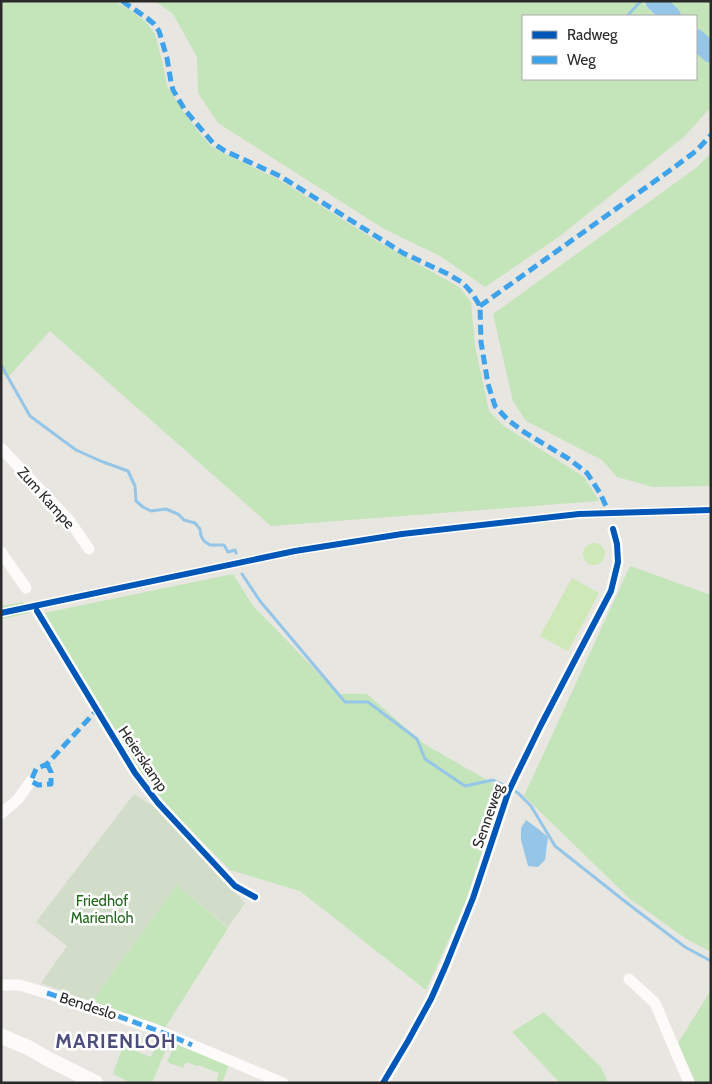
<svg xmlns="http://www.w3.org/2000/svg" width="712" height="1084" viewBox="0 0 712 1084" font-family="Cabin,sans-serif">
  <rect width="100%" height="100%" fill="#e8e6e0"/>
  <path fill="#c4e4ba" d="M 1,1 L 115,1 L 130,10 L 146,22 L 155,34 L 162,61 L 167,86 L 183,111 L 201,135 L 210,145 L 221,152 L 278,179 L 377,241 L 459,287 L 471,302 L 475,346 L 489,411 L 504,426 L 584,477 L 599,501 L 271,526 L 50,331 L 9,376 L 1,374 Z
    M 155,1 L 641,1 L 655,16 L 523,16 L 523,79 L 696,79 L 696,58 L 700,61 L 696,57 L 696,16 L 657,16 L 643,1 L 711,1 L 711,107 L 685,136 L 560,236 L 485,287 L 440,256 L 384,229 L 218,123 L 198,93 L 197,57 L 173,14 Z
    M 711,153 L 711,486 L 653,487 L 617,477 L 602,460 L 526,421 L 513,401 L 493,314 L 696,168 Z
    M 630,566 L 711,595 L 711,952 L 685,938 L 630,899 L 524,796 Z
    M 233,574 L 253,606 L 339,694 L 367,694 L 424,744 L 503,789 L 464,906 L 426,990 L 300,891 L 230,870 L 163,802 L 138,770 L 44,613 Z
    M 23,602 L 29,613 L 1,619 L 1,606 Z
    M 177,885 L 228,928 L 165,1028 L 92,1001 Z
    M 711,990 L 711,1081 L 708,1083 L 696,1083 L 678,1043 Z
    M 544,1012 L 601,1067 L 608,1083 L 560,1083 L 512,1032 Z
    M 159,1038 L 169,1042 L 152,1083 L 131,1083 L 113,1074 L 123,1046 L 151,1057 Z
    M 175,1044 L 229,1065 L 222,1083 L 216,1083 L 219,1073 L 198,1065 L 197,1066 L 186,1062 L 183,1068 L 167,1062 Z"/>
  <path fill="#d1ddc8" d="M 134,794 L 155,807 L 245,903 L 228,927 L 177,885 L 91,1002 L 41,983 L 67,946 L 36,922 Z"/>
  <path fill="#cee8b7" d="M583 554a11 11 0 1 1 22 0a11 11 0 1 1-22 0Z
    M 572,578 L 599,593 L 568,651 L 540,636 Z"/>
  <path fill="#95c6e8" d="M 526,820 L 537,828 L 548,837 L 545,860 L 538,867 L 528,866 L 521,840 L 521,828 Z"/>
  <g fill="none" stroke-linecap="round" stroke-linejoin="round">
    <path stroke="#95c6e8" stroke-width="3" d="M 627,16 L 641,1
      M 1,365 L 30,416 L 76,450 L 103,462 L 128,471 L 135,486 L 136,501 L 143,507 L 151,511 L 166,509 L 178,514 L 184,520 L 195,523 L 200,529 L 201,536 L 204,541 L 210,545 L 224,545 L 228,552 L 235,550 L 236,553
      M 242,574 L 260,601 L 345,702 L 368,702 L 417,739 L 425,759 L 465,786 L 493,780 L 508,787
      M 513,790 L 517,792 L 531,806 L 555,846 L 627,903 L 685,947 L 711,961"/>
    <path stroke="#95c6e8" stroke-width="20" d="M 655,1 L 671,16
      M 696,39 L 711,53"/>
    <path stroke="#fcfbfa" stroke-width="11" d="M 1,448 L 69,520 L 89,549
      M 1,552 L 26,588
      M 37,611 L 135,773 L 158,803 L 235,886 L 255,897
      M 1,814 L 18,799 L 31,781
      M 629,979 L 655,1003 L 689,1083
      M 1,985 L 20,985 L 94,1008 L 157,1030 L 283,1083
      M 383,1083 L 408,1041 L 431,999 L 446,965 L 473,898 L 508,793 L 516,776 L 541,725 L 611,591 L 618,562 L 617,544 L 613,529"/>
    <path stroke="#fcfbfa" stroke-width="15" d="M 1,1036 L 29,1048 L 50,1060 L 96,1083"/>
    <path stroke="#3ea3eb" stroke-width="5" stroke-dasharray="10 5" stroke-linecap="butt" d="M 122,1 L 147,18 L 154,24 L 159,31 L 167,58 L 171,82 L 173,90 L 185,110 L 213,143 L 225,151 L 280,176 L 403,253 L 448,274 L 463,283 L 472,293 L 480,306 L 481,342 L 488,384 L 495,406 L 508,420 L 524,432 L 569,459 L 587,473 L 600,493 L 610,515
      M 480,306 L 669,171 L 696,151 L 711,135
      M 47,764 L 51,772 L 51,784 L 38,785 L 31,781 L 36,769 L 47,764 L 96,711
      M 47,993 C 96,1009 145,1024 192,1045"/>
    <defs>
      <path id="cycleway" d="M 37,611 L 135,773 L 158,803 L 235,886 L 255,897
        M 1,613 L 295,551 L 402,534 L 579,514 L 711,510
        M 383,1083 L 408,1041 L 431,999 L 446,965 L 473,898 L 508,793 L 516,776 L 541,725 L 611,591 L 618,562 L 617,544 L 613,529"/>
    </defs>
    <use href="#cycleway" stroke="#fff" stroke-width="9"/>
    <use href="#cycleway" stroke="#0057b8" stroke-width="6"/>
  </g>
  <g text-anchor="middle" stroke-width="5" stroke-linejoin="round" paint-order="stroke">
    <g font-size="15" fill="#2a2a2a" stroke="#fff">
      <text transform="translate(46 498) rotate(48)" y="5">Zum Kampe</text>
      <text transform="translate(143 759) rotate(56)" y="5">Heierskamp</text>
      <text transform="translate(488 816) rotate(-71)" y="5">Senneweg</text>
      <text transform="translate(88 1006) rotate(18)" y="5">Bendeslo</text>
    </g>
    <g font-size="15" fill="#20661b" stroke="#fff">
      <text x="102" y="906">Friedhof<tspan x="102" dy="17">Marienloh</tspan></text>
    </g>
    <g font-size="20" font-weight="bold" letter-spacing="1" fill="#4b4d7a" stroke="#fff">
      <text x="116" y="1048">MARIENLOH</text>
    </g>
  </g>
  <rect width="712" height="1084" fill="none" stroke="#2a2a2a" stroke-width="5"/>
  <rect x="522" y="15" width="175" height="65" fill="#ffffff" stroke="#aaaaaa"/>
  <rect x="532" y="31" width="25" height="8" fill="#0057b8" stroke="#aaaaaa"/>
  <text x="567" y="40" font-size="15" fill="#2a2a2a">Radweg</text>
  <rect x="532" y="56" width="25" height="8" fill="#3ea3eb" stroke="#aaaaaa"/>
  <text x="567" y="65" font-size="15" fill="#2a2a2a">Weg</text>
</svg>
